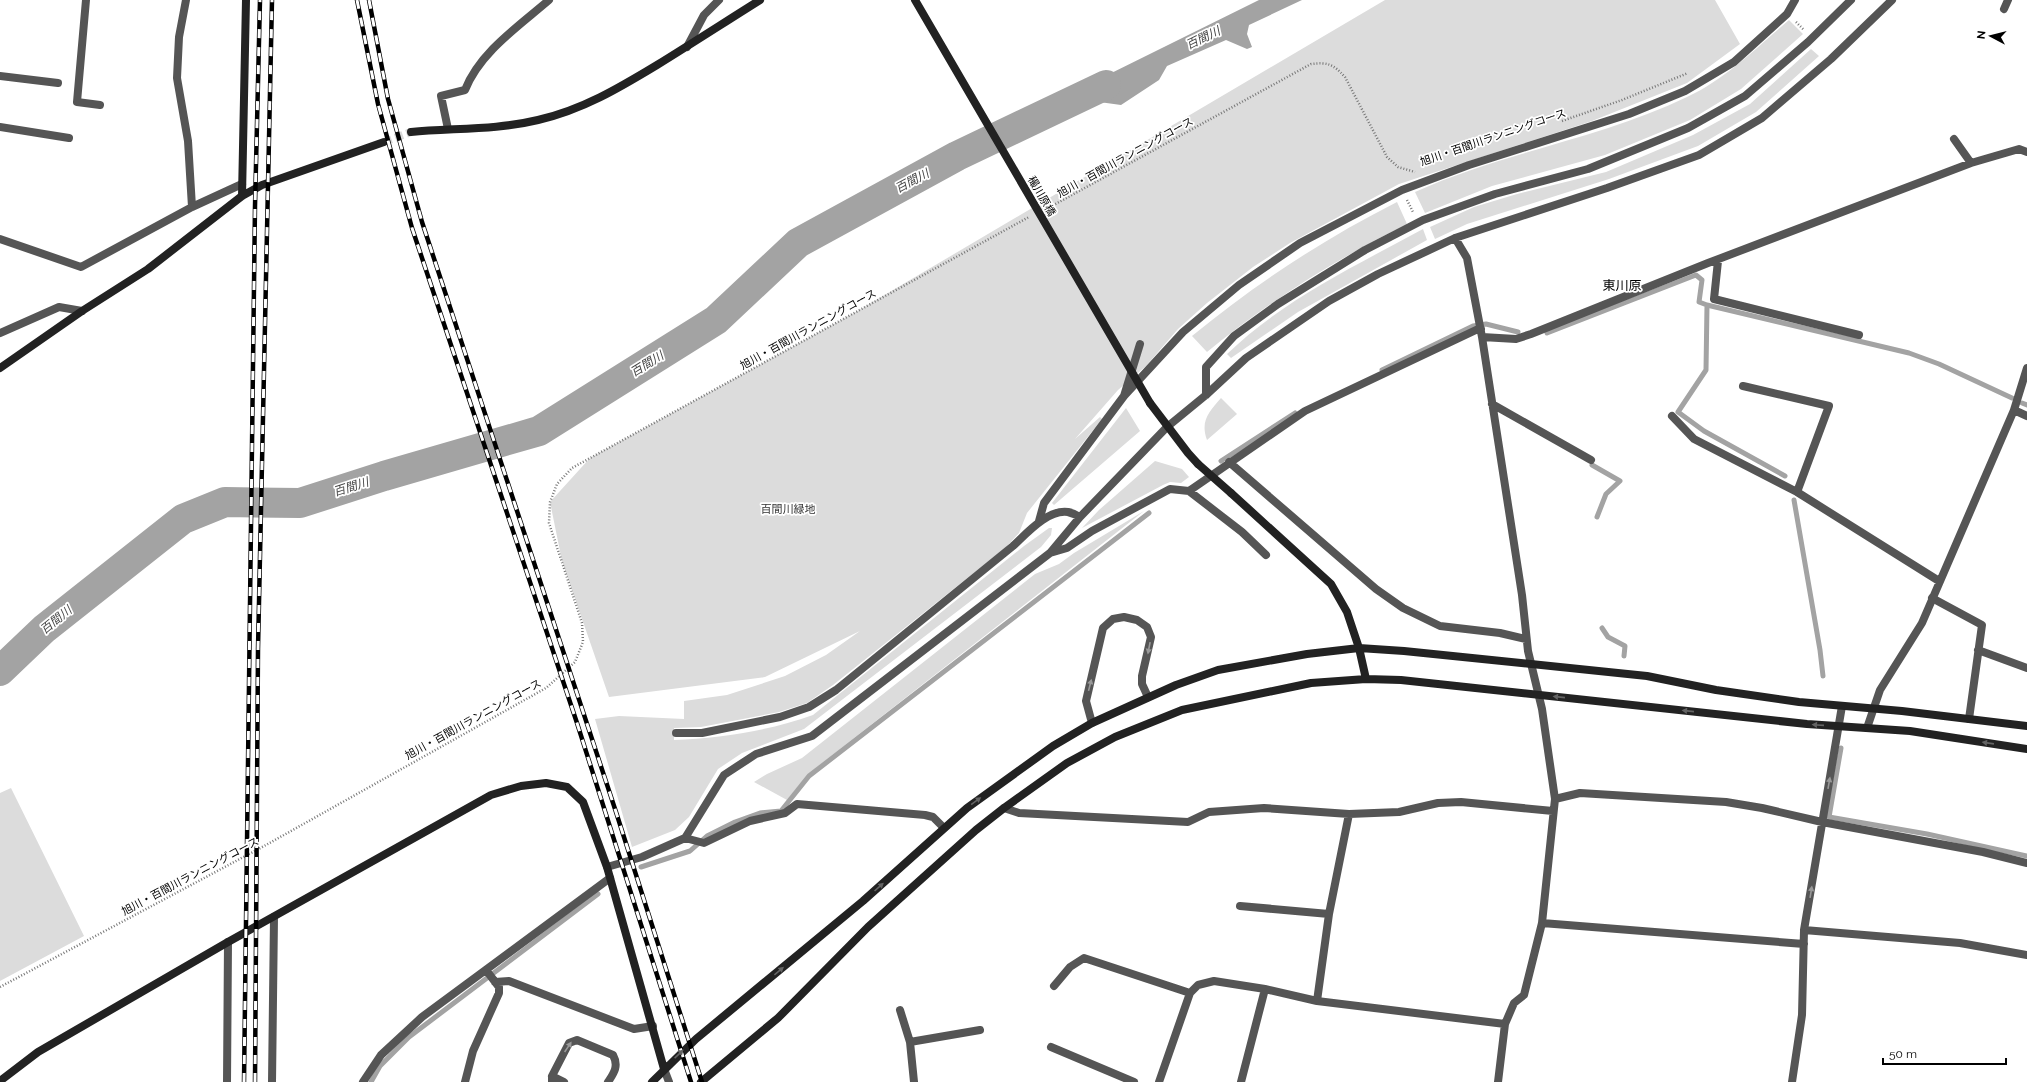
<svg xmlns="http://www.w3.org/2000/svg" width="2027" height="1082" viewBox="0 0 2027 1082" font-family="Raleway,'Noto Sans JP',sans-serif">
  <rect width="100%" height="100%" fill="#fff"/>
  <path fill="#dcdcdc" d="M 1385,0 L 1715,0 L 1740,44 L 1687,83 L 1592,121 L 1399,184 L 1290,243 L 1253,267 L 1207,303 L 1178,329 L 1146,366 L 1118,390 L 1075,439 L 1100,417 L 1102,419 L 1027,513 L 1019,533 L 1005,548 L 833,685 L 807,703 L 779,712 L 701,727 L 674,728 L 674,740 C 721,738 768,731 813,715 L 1024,546 L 1049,528 L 1052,528 L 1051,535 L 1041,547 L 804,729 L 742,753 L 718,769 L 689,817 L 675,830 L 632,847 L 595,719 L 619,716 L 684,719 L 684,701 L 727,695 L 785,676 L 826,655 L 860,631 L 765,677 L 609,697 L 562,561 L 550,502 L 590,458 L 854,313 Z
    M 1789,20 L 1803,34 L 1741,89 L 1690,120 L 1605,155 L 1492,186 L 1425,213 L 1415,192 C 1503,152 1600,139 1687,97 C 1726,79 1757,47 1789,20 Z
    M 1811,49 L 1819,56 L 1756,112 L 1698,146 L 1609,179 L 1467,224 L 1435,239 L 1430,227 L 1474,207 L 1517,194 L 1606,172 L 1693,135 L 1750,104 Z
    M 1397,202 L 1407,224 C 1336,259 1268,302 1207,352 L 1192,336 C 1255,284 1324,239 1397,202 Z
    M 1423,229 L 1427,240 L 1298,312 L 1231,358 L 1227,354 C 1283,300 1355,266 1423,229 Z
    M 1221,398 L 1237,414 L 1207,440 C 1200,421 1209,412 1221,398 Z
    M 1126,408 L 1140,431 L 1054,505 L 1052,503 Z
    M 1155,461 L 1182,469 L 1189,477 L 1181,483 L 1170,482 L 1163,485 L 1082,528 L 1099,510 Z
    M 1144,511 L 817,767 L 799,785 L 787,800 L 754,782 L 767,774 L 802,758 L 1035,574 L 1059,564 L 1074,553 Z
    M 11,788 L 84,936 L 0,981 L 0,793 Z"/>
  <path fill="#a3a3a3" d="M 1259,0 L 1302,0 L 1249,25 L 1247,34 L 1252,47 L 1247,49 L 1226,40 L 1167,66 L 1159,80 L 1121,105 L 1092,101 L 1069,109 L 1069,94 Z"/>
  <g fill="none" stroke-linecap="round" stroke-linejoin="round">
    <path stroke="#a3a3a3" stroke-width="5" d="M 1707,305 L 1909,353 L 1939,364 L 2012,398
      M 1547,333 L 1696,275 L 1702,280 L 1699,302 L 1707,305 L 1706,370 L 1678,412 L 1704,431 L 1785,476
      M 1382,370 L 1473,326 L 1486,324 L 1518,332
      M 2022,403 L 2027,405
      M 1221,461 L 1295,413
      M 1592,465 L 1620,481 L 1606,494 L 1597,517
      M 1794,500 L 1820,650 L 1823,676
      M 1602,628 L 1608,637 L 1625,646 L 1624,656
      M 1841,748 L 1829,817 L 1927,834 L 2027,856
      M 641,867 L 690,851 L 707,836 L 735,822 L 760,813 L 781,811 L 809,776 L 1149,513
      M 371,1082 L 380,1066 L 409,1037 L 598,894"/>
    <path stroke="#a3a3a3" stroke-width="30" d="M 0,671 L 44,629 L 183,519 L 225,502 L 300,503 L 384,476 L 539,431 L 716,320 L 798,243 L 957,156 L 1106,85"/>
    <path stroke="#d9d9d9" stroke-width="8" stroke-dasharray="8 4" stroke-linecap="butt" d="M 384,142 L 411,132"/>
    <path stroke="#777" stroke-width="2.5" stroke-dasharray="1 2" stroke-linecap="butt" d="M 1796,22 L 1804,30
      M 1562,121 L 1622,100 L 1688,73
      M 1407,200 L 1413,212
      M 1050,207 L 1311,64 C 1328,62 1333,64 1345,77 L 1387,157 L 1398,167 L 1415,172
      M 0,987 L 266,845 L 546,688 L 575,662 L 583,642 L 582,623 L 549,523 L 550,502 L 557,484 L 572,468 L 1029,217"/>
    <path stroke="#555" stroke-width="8" d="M 1932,598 L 1982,625 L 1969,719
      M 1978,650 L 2027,668
      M 1092,723 L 1086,701 L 1103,628 L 1113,619 L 1124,617 L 1137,620 L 1147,627 L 1151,637 L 1142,676 L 1142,684 L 1148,697
      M 552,1076 L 564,1082
      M 552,1082 L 552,1076 L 569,1043 L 577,1040 L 613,1055 C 619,1066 614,1073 608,1082"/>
    <path stroke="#555" stroke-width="8" d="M 86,0 L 77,102 L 100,105
      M 186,0 L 179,37 L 177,78 L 188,141 L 192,207
      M 2004,9 L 2008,0
      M 687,47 L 704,15 L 719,0
      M 0,76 L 58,83
      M 0,127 L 69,138
      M 448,129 L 441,96 L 465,90 C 480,52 519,26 549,0
      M 1954,139 L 1971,163
      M 1455,238 L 1467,258 L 1482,337 L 1522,595 L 1528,651 L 1542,709 L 1555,799 L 1542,923 L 1524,995 L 1514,1003 L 1505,1024 L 1498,1082
      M 0,239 L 81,267 L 192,207 L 242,184
      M 1718,261 L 1714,299 L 1859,335
      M 0,333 L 59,307 L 82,311
      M 1482,337 L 1516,339 L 1531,334 L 1708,263 L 1971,163 L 2019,149 L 2027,152
      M 1743,386 L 1829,406 L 1797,492
      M 1206,395 L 1206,367 L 1234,336 L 1278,304 L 1365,250 L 1423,220 L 1495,194 L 1588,169 L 1688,128 L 1745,96 L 1808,42 L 1851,0
      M 1124,396 L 1183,332 L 1239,285 L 1300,243 L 1402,190 L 1469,165 L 1629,114 L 1685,91 L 1734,62 L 1787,14 L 1795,0
      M 1492,404 L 1591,460
      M 2014,410 L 2027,416
      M 1672,416 L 1694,439 L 1797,492 L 1939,581
      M 1229,462 L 1376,589 L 1403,608 L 1440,626 L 1500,633 L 1526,639
      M 1189,491 L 1305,411 L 1476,330 L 1481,329
      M 1039,521 L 1044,503 L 1124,396 L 1140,344
      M 1050,553 L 1067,548 L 1092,531 L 1170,489 L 1189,491 L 1242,532 L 1266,555
      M 1867,728 L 1880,690 L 1922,623 L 2014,410 L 2027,368
      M 676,733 L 702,733 L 780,717 L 809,707 L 836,690 L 1013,546 C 1027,533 1048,509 1068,512 C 1072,513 1077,515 1080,517
      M 1555,799 L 1580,793 L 1726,802 L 1762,808 L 1822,822 L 1983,852 L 2027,863
      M 1004,808 L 1019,813 L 1188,822 L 1209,812 L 1264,808 L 1349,814 L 1399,812 L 1438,803 L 1461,802 L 1553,811
      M 685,838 L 704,843 L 750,821 L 785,813 L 797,804 L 925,815 L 933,817 L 944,828
      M 607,867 L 642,857 L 685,838 L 724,775 L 756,754 L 812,736 L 1050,553 L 1080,517 L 1167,427 L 1206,395 L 1246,358 L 1329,301 L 1378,274 L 1455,238 L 1607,188 L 1699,155 L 1762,118 L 1831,59 L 1892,0
      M 1240,906 L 1329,914
      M 1542,923 L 1804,944
      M 1804,930 L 1960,943 L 2027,955
      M 495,982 L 509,981 L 634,1029 L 653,1026
      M 1054,986 L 1070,967 L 1084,958 L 1190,993
      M 1317,1001 L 1329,914 L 1349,814
      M 900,1010 L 910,1042 L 914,1082
      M 910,1042 L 980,1030
      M 1051,1047 L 1134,1082
      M 664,1069 L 669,1082
      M 227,1082 L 228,942
      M 272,1082 L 274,917
      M 363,1082 L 381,1055 L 422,1017 L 610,878
      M 465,1082 L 473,1051 L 499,993 L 499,987 L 486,970
      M 1159,1082 L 1190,993 L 1198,985 L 1214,981 L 1265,989
      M 1241,1082 L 1265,989 L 1317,1001 L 1505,1024
      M 1792,1082 L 1802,1015 L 1804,930 L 1842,706"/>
    <path stroke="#222" stroke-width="8" d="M 411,132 C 453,128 497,130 538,120 C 582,110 619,88 657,65 C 691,44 725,22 760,0
      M 242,196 L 246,0
      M 0,368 L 82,311 L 148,269 L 242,196 L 262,185 L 384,142
      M 1150,403 L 1188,453 L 1198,464
      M 1231,493 L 1331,584 L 1347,612 L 1359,648 L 1366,679
      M 0,1081 L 38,1052 L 228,942 L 491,795 L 521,786 L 546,783 L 567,787 L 583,802 L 607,867 L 664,1069
      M 652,1082 L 696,1039 L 863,901 L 967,808 L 1053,746 L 1092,723 L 1176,685 L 1218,670 L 1307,654 L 1359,648 L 1404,651 L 1647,676 L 1716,690 L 1799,702 L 1902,711 L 2027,726
      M 701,1082 L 778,1018 L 868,927 L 976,830 L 1004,808 L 1067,763 L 1115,737 L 1182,710 L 1311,683 L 1366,679 L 1401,680 L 1807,724 L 1910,731 L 2027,749"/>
    <defs>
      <path id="rail" d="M 357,0 L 378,104 L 412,228 L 577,723 L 691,1082
        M 369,0 L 388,99 L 422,222 L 616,812 L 702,1082
        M 244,1082 L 255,206 L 260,0
        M 255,1082 L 258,649 L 272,0"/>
    </defs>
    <use href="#rail" stroke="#000" stroke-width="4.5"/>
    <use href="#rail" stroke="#fff" stroke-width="3" stroke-dasharray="9" stroke-linecap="butt"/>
    <path stroke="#222" stroke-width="8" d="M 915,0 L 1150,403
      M 1198,464 L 1231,493"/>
  </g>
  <defs><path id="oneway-solid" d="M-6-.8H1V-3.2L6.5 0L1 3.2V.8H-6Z"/></defs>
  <g fill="#999">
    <use href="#oneway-solid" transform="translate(1149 648) rotate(101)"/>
    <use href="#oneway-solid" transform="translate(1090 685) rotate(-76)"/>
    <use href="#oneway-solid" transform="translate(1829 783) rotate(-80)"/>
    <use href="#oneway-solid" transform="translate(1811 892) rotate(-81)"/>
    <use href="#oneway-solid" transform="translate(568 1047) rotate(-56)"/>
  </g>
  <g fill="#646464">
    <use href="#oneway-solid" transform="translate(1559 697) rotate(-174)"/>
    <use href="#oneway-solid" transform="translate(1688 711) rotate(-174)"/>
    <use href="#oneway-solid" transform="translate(1818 725) rotate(-176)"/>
    <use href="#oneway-solid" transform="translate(1988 743) rotate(-172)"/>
    <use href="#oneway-solid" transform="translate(976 801) rotate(-36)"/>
    <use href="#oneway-solid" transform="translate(879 887) rotate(-42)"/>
    <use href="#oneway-solid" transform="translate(779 971) rotate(-40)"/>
    <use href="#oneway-solid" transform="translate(679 1054) rotate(-43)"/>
  </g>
  <g text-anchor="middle" stroke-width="3.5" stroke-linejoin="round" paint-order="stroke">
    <g font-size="11" fill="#000" stroke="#fff">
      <text transform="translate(1493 137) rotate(-19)" y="4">旭川・百間川ランニングコース</text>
      <text transform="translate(1125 157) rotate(-29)" y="4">旭川・百間川ランニングコース</text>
      <text transform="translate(1042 196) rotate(60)" y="4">穝川原橋</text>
      <text transform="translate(808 329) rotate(-29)" y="4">旭川・百間川ランニングコース</text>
      <text transform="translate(473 719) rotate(-29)" y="4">旭川・百間川ランニングコース</text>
      <text transform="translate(190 876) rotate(-28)" y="4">旭川・百間川ランニングコース</text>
    </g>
    <g font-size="11" fill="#333" stroke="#fff">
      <text x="788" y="513">百間川緑地</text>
    </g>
    <g font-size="12" font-style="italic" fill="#444" stroke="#fff">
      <text transform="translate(1203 38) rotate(-26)" y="4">百間川</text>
      <text transform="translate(912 181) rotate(-28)" y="4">百間川</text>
      <text transform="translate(647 364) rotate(-32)" y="4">百間川</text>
      <text transform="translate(351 487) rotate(-18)" y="4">百間川</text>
      <text transform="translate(56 620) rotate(-39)" y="4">百間川</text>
    </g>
    <g font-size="13" fill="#000" stroke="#fff">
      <text x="1622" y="290">東川原</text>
    </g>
  </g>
  <g transform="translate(1991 36) rotate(277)" stroke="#ffffff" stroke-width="3" paint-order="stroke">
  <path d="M0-3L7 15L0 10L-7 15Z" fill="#000000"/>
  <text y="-6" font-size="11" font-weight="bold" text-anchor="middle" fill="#000000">N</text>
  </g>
  <path d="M1883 1058v6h123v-6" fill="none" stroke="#000000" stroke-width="2"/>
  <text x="1889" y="1058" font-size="12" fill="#000000" stroke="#ffffff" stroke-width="3" paint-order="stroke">50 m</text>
</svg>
